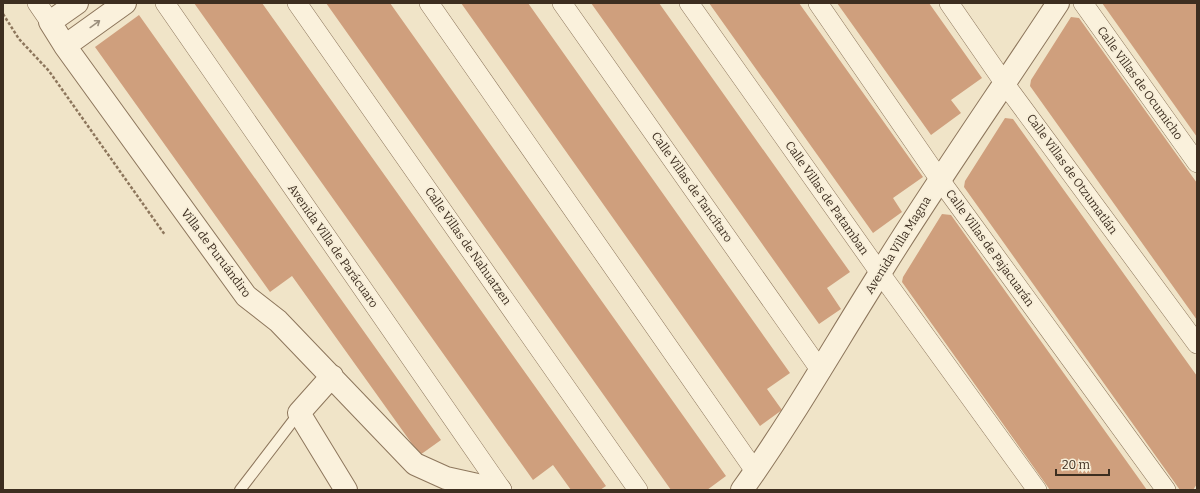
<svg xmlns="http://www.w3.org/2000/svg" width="1200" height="493" viewBox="0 0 1200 493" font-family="Bitter,serif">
  <rect width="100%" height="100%" fill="#f0e4c8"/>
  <path fill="#cf9f7d" d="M 194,3 L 262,3 L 606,486 L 600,490 L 571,490 L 553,465 L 533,480 Z
    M 326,3 L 390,3 L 726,476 L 707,490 L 671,490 Z
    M 461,3 L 528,3 L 790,373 L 767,389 L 782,410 L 760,426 Z
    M 591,3 L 659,3 L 850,272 L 827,288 L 841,309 L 819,324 Z
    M 709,3 L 799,3 L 923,177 L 893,198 L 902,212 L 873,233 Z
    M 837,3 L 929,3 L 982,78 L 951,100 L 961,113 L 931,135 Z
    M 1102,3 L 1197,3 L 1197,137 Z
    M 139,15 L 441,440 L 420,455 L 292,276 L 270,292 L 95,47 Z
    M 1071,17 L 1079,18 L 1197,183 L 1197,320 L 1030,86 L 1031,80 Z
    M 1005,118 L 1013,119 L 1197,376 L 1197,484 L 1193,490 L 1180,490 L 964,187 L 965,181 Z
    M 942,214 L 951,215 L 1147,490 L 1050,490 L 902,282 L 903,277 Z"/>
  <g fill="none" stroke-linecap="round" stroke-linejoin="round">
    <defs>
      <path id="service" d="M 240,490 L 299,413"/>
      <path id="minor" d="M 37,3 L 50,22
        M 165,3 L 502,490
        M 297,3 L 638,490
        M 429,3 L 755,471
        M 562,3 L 821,371
        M 689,3 L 880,273 L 1037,490
        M 818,3 L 940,180 L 1166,490
        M 949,3 L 1005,84 L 1197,344
        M 1083,3 L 1197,163"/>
      <path id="tertiary" d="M 77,3 L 50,22 L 65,46 L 246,296 L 278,321 L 415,464 L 446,478 L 500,490
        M 65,46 L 125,3
        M 332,376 L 299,413 L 346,490
        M 742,490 C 792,420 834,346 880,273 C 937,181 999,93 1058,3"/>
    </defs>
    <use href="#service" stroke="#8d765c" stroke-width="12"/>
    <use href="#minor" stroke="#8d765c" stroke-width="20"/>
    <use href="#tertiary" stroke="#8d765c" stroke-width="24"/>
    <path stroke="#8d765c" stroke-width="2.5" stroke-dasharray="3 2" stroke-linecap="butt" d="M 3,14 L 19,39 L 49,71 L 165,235"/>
    <use href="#service" stroke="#faf1dc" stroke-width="10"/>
    <use href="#minor" stroke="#faf1dc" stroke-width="19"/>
    <use href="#tertiary" stroke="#faf1dc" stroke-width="22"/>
  </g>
  <defs><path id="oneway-shaft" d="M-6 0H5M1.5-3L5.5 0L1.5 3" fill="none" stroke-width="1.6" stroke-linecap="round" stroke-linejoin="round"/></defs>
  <use stroke="#9c907e" href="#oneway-shaft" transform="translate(95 24) rotate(-36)"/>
  <g text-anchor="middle" stroke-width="3.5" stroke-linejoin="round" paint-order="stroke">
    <g font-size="12" fill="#3d2e20" stroke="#f7eed8">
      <text transform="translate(1140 83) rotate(54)" y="4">Calle Villas de Ocumicho</text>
      <text transform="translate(1072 174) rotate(54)" y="4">Calle Villas de Otzumatlán</text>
      <text transform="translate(692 187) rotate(55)" y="4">Calle Villas de Tancítaro</text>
      <text transform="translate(827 198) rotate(55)" y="4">Calle Villas de Patamban</text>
      <text transform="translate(898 245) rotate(-58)" y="4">Avenida Villa Magna</text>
      <text transform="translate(333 246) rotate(55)" y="4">Avenida Villa de Parácuaro</text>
      <text transform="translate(468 246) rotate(55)" y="4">Calle Villas de Nahuatzen</text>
      <text transform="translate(990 248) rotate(54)" y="4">Calle Villas de Pajacuarán</text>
      <text transform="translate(216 253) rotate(53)" y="4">Villa de Puruándiro</text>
    </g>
  </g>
  <rect width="1200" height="493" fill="none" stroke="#3d2e20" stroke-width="8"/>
  <path d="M1056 469v6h53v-6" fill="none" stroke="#3d2e20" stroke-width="2"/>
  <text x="1062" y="469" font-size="12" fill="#3d2e20" stroke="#f7eed8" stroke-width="3" paint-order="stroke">20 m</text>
</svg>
